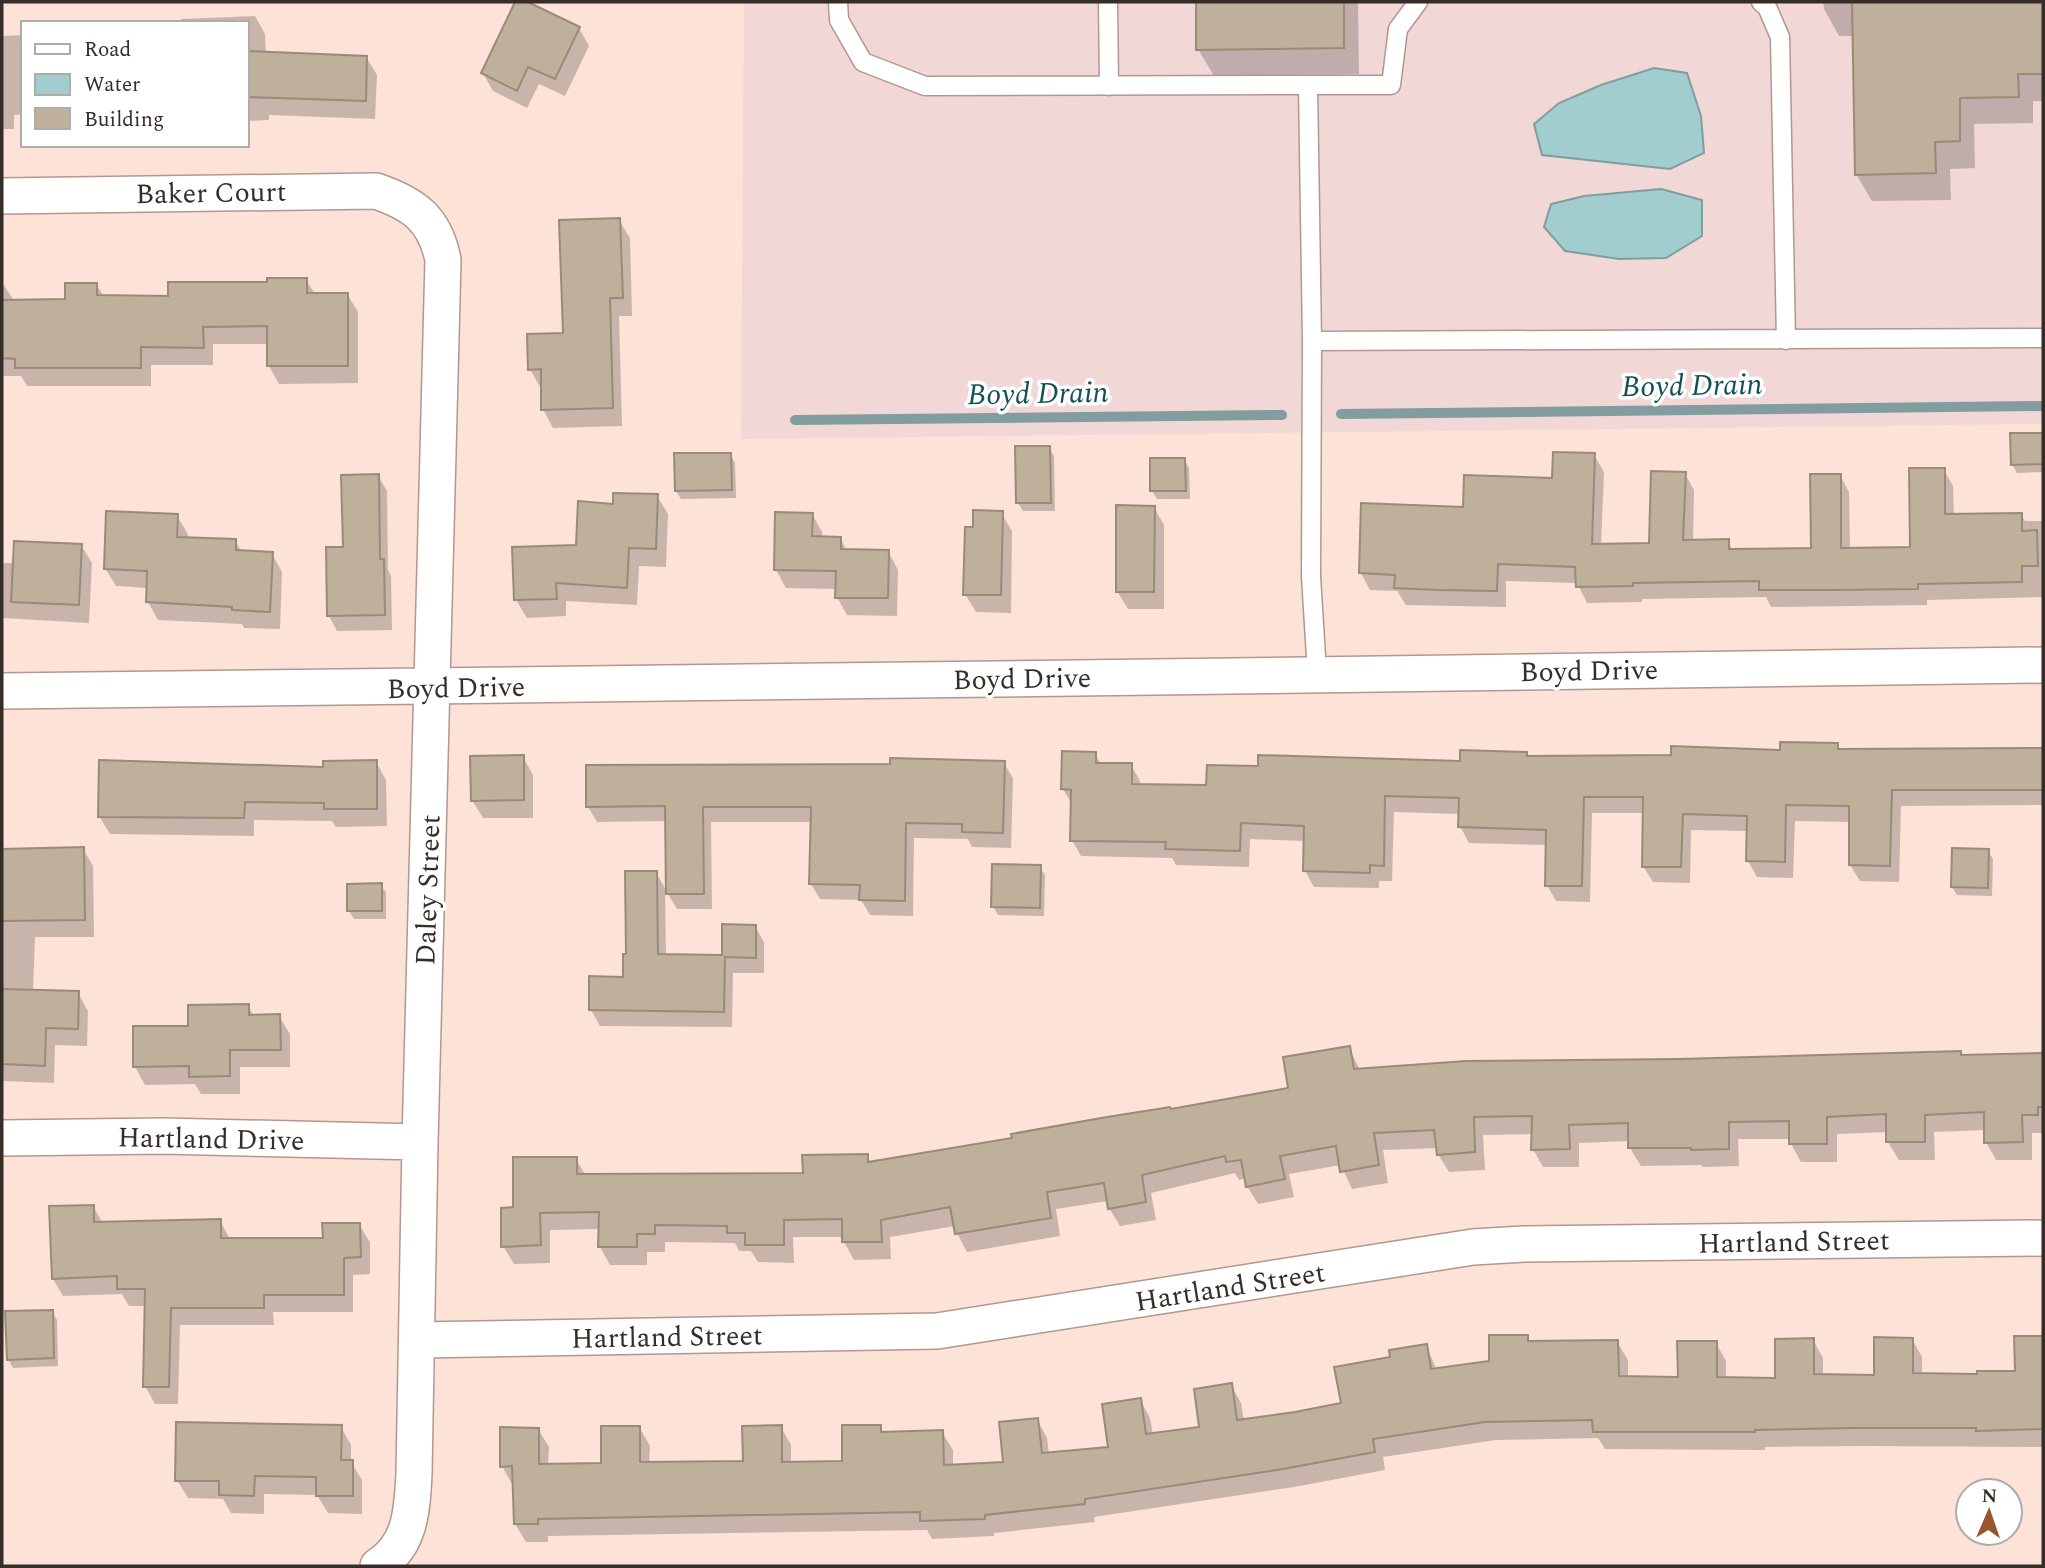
<svg xmlns="http://www.w3.org/2000/svg" width="2045" height="1568" viewBox="0 0 2045 1568" font-family="Spectral,serif">
  <rect width="100%" height="100%" fill="#fce2d7"/>
  <path fill="#f2d7d7" d="M 744,2 L 2043,2 L 2043,424 L 741,439 Z"/>
  <path fill="#a1cdcf" stroke="#819d9d" stroke-width="2" d="M 1654,68 L 1687,73 L 1701,116 L 1704,153 L 1670,169 L 1542,155 L 1534,124 L 1559,103 L 1601,85 Z
    M 1661,189 L 1702,200 L 1702,236 L 1666,258 L 1619,259 L 1565,251 L 1544,227 L 1551,204 L 1584,196 Z"/>
  <path fill="#0003" d="M 517,2 L 524,2 L 579,28 L 589,46 L 565,96 L 539,84 L 527,108 L 493,91 L 483,73 Z
    M 1197,2 L 1358,2 L 1359,74 L 1214,76 L 1198,49 Z
    M 1823,2 L 2043,2 L 2043,101 L 2033,101 L 2033,123 L 1974,124 L 1975,168 L 1950,169 L 1951,200 L 1872,201 L 1856,174 L 1854,36 L 1839,36 L 1824,9 Z
    M 255,16 L 265,34 L 266,54 L 366,57 L 377,75 L 375,119 L 269,115 L 269,120 L 247,121 L 247,23 L 181,23 L 181,19 Z
    M 23,35 L 23,114 L 14,115 L 14,129 L 2,129 L 2,36 Z
    M 619,220 L 630,238 L 632,316 L 619,316 L 622,426 L 553,428 L 543,409 L 543,387 L 540,387 L 530,369 L 565,335 Z
    M 306,280 L 315,294 L 347,294 L 358,312 L 358,383 L 279,384 L 269,366 L 269,344 L 213,344 L 213,365 L 151,365 L 151,386 L 27,386 L 21,376 L 2,376 L 2,285 L 4,285 L 14,301 L 66,301 L 96,284 L 104,297 L 170,297 Z
    M 2012,435 L 2043,435 L 2043,472 L 2017,473 L 2012,464 Z
    M 1049,448 L 1054,456 L 1055,511 L 1023,511 L 1018,503 Z
    M 730,454 L 735,463 L 736,498 L 681,499 L 676,491 Z
    M 1594,455 L 1604,472 L 1601,546 L 1650,545 L 1685,474 L 1694,490 L 1693,542 L 1728,541 L 1733,551 L 1812,549 L 1840,475 L 1849,492 L 1850,549 L 1912,548 L 1944,470 L 1953,486 L 1954,516 L 2021,514 L 2025,521 L 2043,521 L 2043,597 L 1927,600 L 1927,605 L 1771,607 L 1766,597 L 1642,599 L 1642,602 L 1587,603 L 1577,583 L 1506,581 L 1506,607 L 1406,605 L 1397,591 L 1370,590 L 1361,573 L 1465,509 L 1553,480 Z
    M 1184,460 L 1189,468 L 1190,499 L 1157,499 L 1152,491 Z
    M 378,476 L 387,491 L 388,570 L 391,576 L 392,630 L 337,631 L 329,616 L 344,549 Z
    M 657,496 L 668,514 L 666,567 L 639,566 L 637,605 L 566,601 L 566,616 L 527,618 L 516,600 L 577,547 L 615,506 Z
    M 1154,507 L 1164,525 L 1164,609 L 1128,609 L 1117,591 Z
    M 1001,513 L 1012,531 L 1011,613 L 976,612 L 965,594 L 975,528 Z
    M 812,514 L 822,532 L 822,538 L 840,538 L 847,551 L 888,551 L 898,570 L 897,616 L 847,615 L 837,597 L 837,589 L 786,588 L 776,570 Z
    M 177,516 L 188,534 L 188,539 L 235,541 L 242,552 L 272,554 L 282,572 L 280,629 L 244,628 L 242,624 L 158,620 L 148,602 L 148,588 L 116,586 L 105,568 Z
    M 81,545 L 92,563 L 89,623 L 2,618 L 2,563 L 15,563 Z
    M 1837,745 L 1841,750 L 2043,749 L 2043,805 L 1901,806 L 1899,882 L 1860,881 L 1850,865 L 1851,822 L 1795,821 L 1793,878 L 1757,877 L 1748,861 L 1748,831 L 1691,830 L 1690,883 L 1653,882 L 1643,866 L 1645,813 L 1592,813 L 1590,902 L 1556,901 L 1547,885 L 1548,845 L 1469,843 L 1460,826 L 1460,814 L 1394,812 L 1392,881 L 1379,881 L 1379,888 L 1314,887 L 1305,871 L 1305,841 L 1250,839 L 1249,867 L 1176,865 L 1172,858 L 1081,856 L 1072,840 L 1073,806 L 1063,789 L 1095,754 L 1101,764 L 1131,765 L 1140,781 L 1140,786 L 1208,787 L 1260,767 L 1461,762 L 1528,757 L 1672,756 L 1782,751 Z
    M 523,757 L 533,775 L 533,818 L 483,818 L 472,800 Z
    M 376,762 L 386,780 L 387,826 L 336,827 L 332,821 L 254,820 L 254,836 L 110,834 L 99,816 L 325,769 Z
    M 1004,763 L 1013,778 L 1011,848 L 972,847 L 968,839 L 914,838 L 913,916 L 870,915 L 861,900 L 820,899 L 811,884 L 813,822 L 711,822 L 712,909 L 677,909 L 665,889 L 666,956 L 723,957 L 755,926 L 764,942 L 764,973 L 733,973 L 732,1027 L 600,1026 L 591,1010 L 625,978 L 628,956 L 656,873 L 668,893 L 667,821 L 597,822 L 588,807 L 892,765 Z
    M 83,849 L 93,866 L 94,937 L 35,937 L 33,992 L 78,993 L 88,1011 L 87,1046 L 55,1045 L 54,1083 L 3,1081 L 2,851 Z
    M 1988,851 L 1993,859 L 1992,896 L 1957,895 L 1952,887 Z
    M 1040,867 L 1045,875 L 1044,916 L 998,915 L 993,906 Z
    M 381,885 L 386,893 L 386,919 L 354,919 L 349,911 Z
    M 248,1006 L 254,1016 L 279,1016 L 290,1034 L 290,1067 L 240,1067 L 240,1094 L 201,1094 L 195,1084 L 145,1085 L 135,1067 L 190,1028 Z
    M 1349,1048 L 1360,1070 L 1960,1053 L 1962,1057 L 2043,1054 L 2043,1133 L 2032,1133 L 2032,1160 L 1996,1160 L 1986,1142 L 1986,1130 L 1934,1132 L 1935,1160 L 1899,1160 L 1888,1142 L 1888,1132 L 1837,1134 L 1837,1162 L 1801,1162 L 1791,1144 L 1791,1139 L 1738,1139 L 1739,1166 L 1703,1167 L 1701,1165 L 1641,1166 L 1630,1148 L 1630,1141 L 1579,1143 L 1579,1167 L 1543,1167 L 1533,1149 L 1533,1134 L 1483,1135 L 1485,1170 L 1449,1172 L 1438,1154 L 1438,1148 L 1383,1150 L 1388,1183 L 1352,1189 L 1341,1165 L 1289,1174 L 1294,1197 L 1258,1204 L 1247,1186 L 1246,1178 L 1239,1180 L 1235,1173 L 1151,1193 L 1156,1220 L 1120,1226 L 1109,1208 L 1108,1201 L 1056,1209 L 1060,1236 L 967,1252 L 957,1233 L 955,1226 L 890,1237 L 891,1259 L 854,1260 L 844,1242 L 844,1237 L 793,1237 L 794,1263 L 758,1262 L 751,1251 L 739,1251 L 735,1243 L 665,1242 L 665,1252 L 647,1252 L 647,1265 L 610,1265 L 600,1247 L 600,1229 L 550,1230 L 550,1263 L 514,1264 L 503,1246 L 515,1209 L 576,1159 L 586,1176 L 805,1175 L 867,1156 L 871,1163 L 1290,1089 Z
    M 93,1206 L 103,1224 L 220,1221 L 230,1239 L 324,1240 L 359,1225 L 370,1242 L 370,1274 L 353,1275 L 353,1312 L 273,1312 L 274,1325 L 180,1325 L 178,1404 L 155,1404 L 145,1386 L 146,1306 L 129,1306 L 122,1294 L 63,1296 L 53,1279 Z
    M 52,1311 L 57,1320 L 58,1366 L 13,1368 L 8,1359 Z
    M 1527,1337 L 1531,1343 L 1617,1342 L 1628,1360 L 1628,1378 L 1680,1379 L 1716,1343 L 1726,1361 L 1726,1378 L 1777,1379 L 1813,1340 L 1823,1358 L 1823,1376 L 1876,1377 L 1912,1339 L 1922,1357 L 1922,1375 L 1978,1376 L 2016,1373 L 2016,1338 L 2043,1337 L 2043,1447 L 1864,1446 L 1765,1447 L 1765,1450 L 1605,1449 L 1598,1438 L 1496,1440 L 1383,1457 L 1385,1470 L 1294,1487 L 1094,1517 L 1095,1522 L 994,1533 L 994,1536 L 932,1539 L 927,1530 L 548,1536 L 548,1542 L 526,1542 L 515,1524 L 514,1484 L 512,1484 L 502,1466 L 538,1429 L 549,1447 L 548,1465 L 603,1465 L 639,1427 L 650,1446 L 649,1463 L 745,1463 L 781,1427 L 791,1445 L 791,1463 L 844,1462 L 880,1426 L 884,1434 L 942,1432 L 953,1450 L 953,1466 L 1005,1464 L 1037,1419 L 1047,1438 L 1049,1454 L 1110,1448 L 1140,1400 L 1150,1418 L 1153,1435 L 1201,1429 L 1231,1385 L 1241,1403 L 1244,1421 L 1343,1405 L 1392,1359 L 1426,1346 L 1437,1370 L 1491,1362 Z
    M 341,1427 L 351,1445 L 351,1462 L 362,1480 L 362,1514 L 328,1513 L 317,1495 L 264,1494 L 264,1514 L 231,1513 L 223,1499 L 188,1498 L 177,1480 Z"/>
  <g fill="none" stroke-linecap="round" stroke-linejoin="round">
    <path stroke="#819d9d" stroke-width="10" d="M 1341,414 L 2043,406
      M 795,420 L 1282,415"/>
  </g>
  <path fill="#beb09b" stroke="#998b77" stroke-width="2" d="M 515,2 L 528,2 L 580,27 L 555,79 L 528,67 L 517,91 L 481,73 Z
    M 1196,2 L 1344,2 L 1344,48 L 1196,50 Z
    M 1852,2 L 2043,2 L 2043,74 L 2018,74 L 2019,97 L 1960,98 L 1960,141 L 1935,142 L 1936,173 L 1855,175 Z
    M 247,51 L 367,56 L 366,101 L 247,97 Z
    M 620,218 L 623,298 L 610,298 L 613,408 L 541,410 L 541,369 L 528,370 L 527,334 L 563,333 L 559,220 Z
    M 267,278 L 307,278 L 307,293 L 348,293 L 348,366 L 267,366 L 267,326 L 203,327 L 204,348 L 141,347 L 141,368 L 15,368 L 15,359 L 2,358 L 2,300 L 65,299 L 65,283 L 97,283 L 97,295 L 168,296 L 168,282 L 267,282 Z
    M 2010,433 L 2043,433 L 2043,464 L 2011,465 Z
    M 1015,446 L 1050,446 L 1051,503 L 1016,503 Z
    M 1553,452 L 1595,453 L 1592,544 L 1649,543 L 1651,471 L 1686,472 L 1683,540 L 1729,539 L 1729,549 L 1811,548 L 1810,474 L 1841,474 L 1841,548 L 1910,547 L 1909,468 L 1945,468 L 1945,514 L 2022,513 L 2022,531 L 2037,530 L 2038,566 L 2022,566 L 2022,582 L 1918,584 L 1918,589 L 1835,590 L 1759,590 L 1759,581 L 1633,583 L 1633,586 L 1576,587 L 1575,567 L 1498,564 L 1497,591 L 1438,590 L 1394,588 L 1395,575 L 1359,573 L 1361,503 L 1463,507 L 1464,475 L 1552,478 Z
    M 674,453 L 731,453 L 732,490 L 675,491 Z
    M 1150,458 L 1185,458 L 1186,491 L 1150,491 Z
    M 379,474 L 380,559 L 384,559 L 385,615 L 327,616 L 326,547 L 343,547 L 341,475 Z
    M 613,493 L 658,494 L 656,549 L 629,548 L 627,588 L 556,583 L 557,599 L 514,600 L 512,547 L 576,545 L 578,501 L 613,504 Z
    M 1116,505 L 1155,506 L 1154,592 L 1116,592 Z
    M 973,510 L 1003,511 L 1001,595 L 963,595 L 965,527 L 973,527 Z
    M 106,511 L 178,514 L 177,537 L 236,539 L 236,550 L 273,552 L 270,612 L 232,610 L 232,607 L 146,602 L 147,571 L 104,569 Z
    M 775,512 L 813,513 L 812,536 L 841,537 L 841,549 L 889,550 L 888,598 L 835,598 L 836,571 L 774,570 Z
    M 14,541 L 82,544 L 79,605 L 11,602 Z
    M 1780,742 L 1838,743 L 1838,749 L 2043,748 L 2043,790 L 1892,790 L 1890,866 L 1849,865 L 1849,806 L 1786,805 L 1785,862 L 1746,861 L 1747,816 L 1683,814 L 1681,867 L 1642,867 L 1643,797 L 1584,797 L 1582,886 L 1545,886 L 1546,830 L 1458,827 L 1459,798 L 1385,796 L 1384,866 L 1370,865 L 1370,873 L 1303,871 L 1304,826 L 1241,823 L 1240,851 L 1165,849 L 1166,842 L 1070,841 L 1071,790 L 1061,789 L 1062,751 L 1096,752 L 1096,763 L 1132,763 L 1132,784 L 1206,785 L 1207,765 L 1258,766 L 1258,755 L 1460,761 L 1460,750 L 1527,752 L 1527,756 L 1671,755 L 1671,746 L 1780,750 Z
    M 524,755 L 524,800 L 471,801 L 470,756 Z
    M 890,758 L 1005,761 L 1003,833 L 962,832 L 962,824 L 906,823 L 905,901 L 859,900 L 860,885 L 809,884 L 811,807 L 703,807 L 704,894 L 666,894 L 665,806 L 586,807 L 586,765 L 890,764 Z
    M 99,760 L 323,767 L 323,761 L 377,760 L 377,809 L 324,809 L 324,803 L 245,802 L 244,818 L 98,817 Z
    M 84,847 L 85,920 L 2,921 L 2,849 Z
    M 1952,848 L 1989,849 L 1988,888 L 1951,887 Z
    M 992,864 L 1041,865 L 1040,908 L 991,907 Z
    M 625,871 L 657,871 L 658,954 L 722,955 L 722,924 L 756,925 L 756,958 L 725,957 L 724,1012 L 589,1010 L 589,976 L 623,977 L 623,954 L 626,954 Z
    M 382,883 L 382,911 L 347,911 L 347,884 Z
    M 2,989 L 79,991 L 78,1029 L 46,1028 L 45,1066 L 2,1064 Z
    M 249,1004 L 249,1015 L 280,1014 L 281,1050 L 230,1050 L 230,1076 L 189,1077 L 189,1066 L 133,1067 L 133,1026 L 188,1026 L 188,1005 Z
    M 1350,1046 L 1354,1069 L 1466,1061 L 1679,1059 L 1961,1051 L 1961,1055 L 2043,1053 L 2043,1107 L 2038,1107 L 2038,1115 L 2022,1115 L 2023,1142 L 1984,1143 L 1984,1112 L 1925,1115 L 1925,1142 L 1886,1142 L 1886,1114 L 1827,1117 L 1827,1144 L 1789,1144 L 1789,1121 L 1729,1122 L 1729,1149 L 1691,1150 L 1691,1148 L 1628,1148 L 1628,1123 L 1569,1125 L 1570,1149 L 1531,1150 L 1532,1116 L 1474,1117 L 1475,1152 L 1437,1155 L 1434,1130 L 1374,1133 L 1379,1165 L 1340,1172 L 1336,1146 L 1280,1156 L 1285,1179 L 1246,1187 L 1241,1160 L 1226,1162 L 1225,1156 L 1142,1175 L 1146,1202 L 1108,1209 L 1104,1183 L 1047,1192 L 1051,1218 L 955,1234 L 950,1207 L 881,1220 L 882,1242 L 842,1242 L 842,1219 L 784,1220 L 784,1245 L 745,1245 L 745,1233 L 727,1233 L 727,1226 L 655,1225 L 655,1234 L 637,1234 L 637,1247 L 598,1247 L 599,1212 L 540,1213 L 541,1245 L 501,1247 L 501,1208 L 513,1207 L 513,1157 L 577,1157 L 577,1174 L 803,1173 L 802,1155 L 868,1154 L 868,1162 L 1012,1138 L 1011,1134 L 1107,1117 L 1170,1107 L 1171,1109 L 1288,1088 L 1283,1057 Z
    M 94,1205 L 94,1222 L 221,1219 L 221,1238 L 323,1238 L 322,1223 L 360,1223 L 361,1257 L 344,1258 L 344,1295 L 264,1295 L 264,1308 L 171,1308 L 169,1387 L 143,1387 L 145,1289 L 117,1289 L 117,1276 L 52,1279 L 49,1206 Z
    M 53,1310 L 54,1358 L 7,1360 L 5,1311 Z
    M 1489,1335 L 1528,1335 L 1528,1341 L 1618,1340 L 1619,1376 L 1678,1377 L 1677,1341 L 1717,1341 L 1717,1377 L 1775,1378 L 1775,1339 L 1814,1338 L 1814,1374 L 1874,1375 L 1874,1337 L 1913,1338 L 1913,1373 L 1977,1374 L 1977,1371 L 2015,1371 L 2014,1336 L 2043,1336 L 2043,1429 L 1976,1431 L 1976,1428 L 1853,1428 L 1755,1430 L 1755,1432 L 1593,1432 L 1592,1420 L 1485,1422 L 1373,1439 L 1375,1452 L 1283,1469 L 1085,1499 L 1085,1504 L 985,1515 L 985,1519 L 920,1521 L 920,1512 L 538,1519 L 538,1524 L 514,1524 L 512,1466 L 500,1467 L 500,1427 L 539,1428 L 539,1464 L 601,1463 L 601,1426 L 640,1426 L 640,1462 L 743,1461 L 742,1426 L 782,1425 L 782,1462 L 842,1461 L 842,1425 L 881,1425 L 881,1432 L 943,1430 L 944,1465 L 1003,1462 L 999,1422 L 1038,1418 L 1042,1453 L 1108,1447 L 1102,1404 L 1141,1398 L 1146,1434 L 1199,1427 L 1194,1389 L 1232,1383 L 1237,1420 L 1295,1412 L 1341,1403 L 1334,1367 L 1390,1357 L 1389,1350 L 1427,1344 L 1431,1369 L 1489,1361 Z
    M 176,1422 L 342,1425 L 341,1460 L 353,1460 L 353,1496 L 316,1496 L 316,1477 L 255,1476 L 254,1496 L 219,1495 L 219,1481 L 175,1481 Z"/>
  <g fill="none" stroke-linecap="round" stroke-linejoin="round">
    <defs>
      <path id="service" d="M 838,2 L 839,20 L 863,62 L 925,86 L 1308,85 L 1312,341 L 1311,576 L 1317,673
        M 1108,2 L 1109,86
        M 1761,2 L 1767,7 L 1780,37 L 1786,340
        M 1308,85 L 1391,85 L 1398,29 L 1418,2
        M 1312,341 L 2043,338"/>
      <path id="minor" d="M 2,196 L 376,191 C 414,204 435,219 443,260 L 420,1142 L 414,1474 C 412,1510 411,1545 378,1566
        M 2,691 C 682,685 1363,673 2043,665
        M 2,1138 L 163,1136 L 420,1142
        M 417,1340 L 937,1331 L 1473,1247 L 1524,1244 L 2043,1238"/>
    </defs>
    <use href="#service" stroke="#b1988e" stroke-width="21"/>
    <use href="#minor" stroke="#b1988e" stroke-width="38"/>
    <use href="#service" stroke="#fff" stroke-width="18"/>
    <use href="#minor" stroke="#fff" stroke-width="35"/>
  </g>
  <g text-anchor="middle" stroke-width="7" stroke-linejoin="round" paint-order="stroke">
    <g font-size="28" fill="#362d28" stroke="#fff">
      <text transform="translate(211 192) rotate(-1)" y="10">Baker Court</text>
      <text transform="translate(1589 670) rotate(-1)" y="10">Boyd Drive</text>
      <text transform="translate(1022 678) rotate(-1)" y="10">Boyd Drive</text>
      <text transform="translate(456 687) rotate(-1)" y="10">Boyd Drive</text>
      <text transform="translate(427 890) rotate(-88)" y="10">Daley Street</text>
      <text transform="translate(211 1138) rotate(1)" y="10">Hartland Drive</text>
      <text transform="translate(1794 1241) rotate(-1)" y="10">Hartland Street</text>
      <text transform="translate(1230 1286) rotate(-9)" y="10">Hartland Street</text>
      <text transform="translate(667 1336) rotate(-1)" y="10">Hartland Street</text>
    </g>
    <g font-size="30" font-style="italic" fill="#115155" stroke="#fff">
      <text transform="translate(1692 385) rotate(-1)" y="10">Boyd Drain</text>
      <text transform="translate(1038 393) rotate(-1)" y="10">Boyd Drain</text>
    </g>
  </g>
  <rect width="2045" height="1568" fill="none" stroke="#362d28" stroke-width="7"/>
  <rect x="21" y="21" width="228" height="126" fill="#ffffff" stroke="#afaba9" stroke-width="2"/>
  <rect x="35" y="44" width="35" height="10" fill="#ffffff" stroke="#afaba9" stroke-width="2"/>
  <text x="84" y="56" font-size="21" fill="#362d28">Road</text>
  <rect x="35" y="74" width="35" height="21" fill="#a1cdcf" stroke="#afaba9" stroke-width="2"/>
  <text x="84" y="91" font-size="21" fill="#362d28">Water</text>
  <rect x="35" y="108" width="35" height="21" fill="#beb09b" stroke="#afaba9" stroke-width="2"/>
  <text x="84" y="126" font-size="21" fill="#362d28">Building</text>
  <g transform="translate(1989 1512) rotate(2)"><circle r="33" fill="#ffffff" stroke="#afaba9" stroke-width="2"/>
  <path d="M0-5L12 26L0 18L-12 26Z" fill="#9a552a"/>
  <text y="-10" font-size="19" font-weight="bold" text-anchor="middle" fill="#362d28">N</text>
  </g>
</svg>
